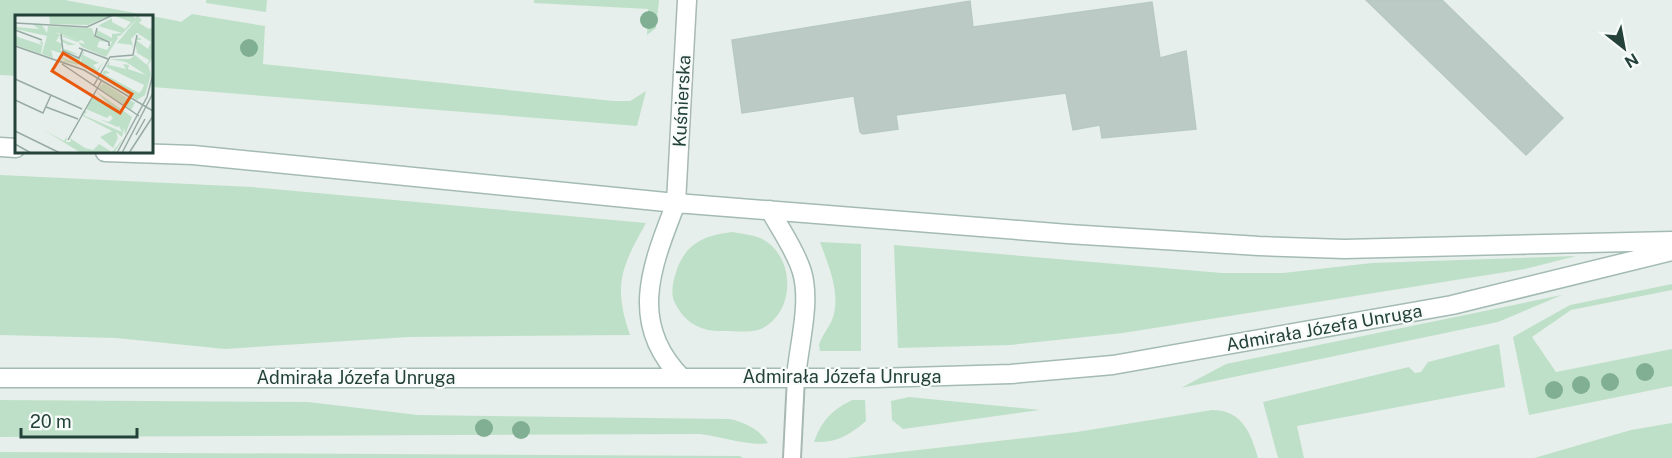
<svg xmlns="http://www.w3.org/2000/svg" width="1672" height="458" viewBox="0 0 1672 458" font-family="'Public Sans',sans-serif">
  <rect width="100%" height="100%" fill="#e6efeb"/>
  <path fill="#bfe0c8" d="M 0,0 L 65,0 L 178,21 L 181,22 L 192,14 L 265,26 L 263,64 L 613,101 L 630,101 L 646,91 L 637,126 L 152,87 L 152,16 L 16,16 L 16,76 L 0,75 Z
    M 206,0 L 267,0 L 266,12 L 206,3 Z
    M 534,0 L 659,0 L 656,28 L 647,35 L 648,9 L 534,3 Z
    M 0,175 L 252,187 L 646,223 C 621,268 613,285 630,335 L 408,337 L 225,349 L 116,338 L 0,335 Z
    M 733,232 C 742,234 756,235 764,240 C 796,259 795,313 761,329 C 751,333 736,331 725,331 C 703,332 687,325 676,305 C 671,298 672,287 674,279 C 682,246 701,235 733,232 Z
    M 820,242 L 861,244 L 861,351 L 820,351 L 819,345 C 822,335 828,329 832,320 C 842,295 828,265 820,242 Z
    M 894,245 L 1222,273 L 1283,273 L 1372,263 L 1576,256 L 1525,269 L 1123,333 L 1010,345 L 898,348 Z
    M 1672,284 L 1672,290 L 1571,310 L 1532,337 L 1556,372 L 1672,349 L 1672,386 L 1529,415 L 1513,337 L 1570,305 Z
    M 1562,295 L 1498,322 L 1181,388 L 1226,364 Z
    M 1499,344 L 1505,387 L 1297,426 L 1304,458 L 1278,458 L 1263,402 L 1409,367 L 1415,373 L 1421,372 L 1428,362 Z
    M 909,397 L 1040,410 L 903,429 L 892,420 L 891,401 Z
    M 0,400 L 308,402 L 418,415 L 730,419 C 746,423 759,429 768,443 C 753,447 718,436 700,434 L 0,437 Z
    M 852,400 L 865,400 L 866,421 C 850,435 836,443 814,442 C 822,420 832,410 852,400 Z
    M 1212,410 C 1242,410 1251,433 1258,458 L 847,458 L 1077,432 Z
    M 1672,423 L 1672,458 L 1534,458 L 1631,430 Z
    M 0,452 L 740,456 L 743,458 L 0,458 Z"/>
  <path fill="#bbcac4" stroke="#b8c9c2" stroke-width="1.5" d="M 1366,0 L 1442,0 L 1563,118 L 1526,155 Z
    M 970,1 L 973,27 L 1152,2 L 1160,58 L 1186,51 L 1196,129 L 1102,138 L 1100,125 L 1073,130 L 1066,93 L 896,115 L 898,129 L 863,134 L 860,132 L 854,96 L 742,113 L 732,40 Z"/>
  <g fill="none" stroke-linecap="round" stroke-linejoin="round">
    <defs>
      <path id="lane" d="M 792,458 L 796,377"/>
      <path id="street" d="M 676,203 L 687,0"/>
      <path id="secondary" d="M 0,147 L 16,148
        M 105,152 L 193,155 L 676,203 L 1068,234 L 1259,246 L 1344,249 L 1672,241
        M 676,203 C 652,265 627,323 682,378
        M 770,210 C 780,229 796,251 802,272 C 811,303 799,344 796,377
        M 0,378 L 876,378 L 1011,374 L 1113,365 L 1452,305 L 1672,251"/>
    </defs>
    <use href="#lane" stroke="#a8b8b2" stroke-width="20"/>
    <use href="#street" stroke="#a8b8b2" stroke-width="21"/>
    <use href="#secondary" stroke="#a4bbb3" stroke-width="21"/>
    <use href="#lane" stroke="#fff" stroke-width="16"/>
    <use href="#street" stroke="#fff" stroke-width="18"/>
    <use href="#secondary" stroke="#fff" stroke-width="18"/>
  </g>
  <g fill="#80af93">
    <circle cx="649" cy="20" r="9"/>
    <circle cx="249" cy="48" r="9"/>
    <circle cx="1645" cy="372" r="9"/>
    <circle cx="1610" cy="382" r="9"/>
    <circle cx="1581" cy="385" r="9"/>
    <circle cx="1554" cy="390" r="9"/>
    <circle cx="484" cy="428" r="9"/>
    <circle cx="521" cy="430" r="9"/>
  </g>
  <g text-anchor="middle" stroke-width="4.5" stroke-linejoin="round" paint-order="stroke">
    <g font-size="18" fill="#24423a" stroke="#f7fbf9">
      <text transform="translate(682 101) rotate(-87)" y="6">Kuśnierska</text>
      <text transform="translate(1324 328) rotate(-10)" y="6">Admirała Józefa Unruga</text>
      <text x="842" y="383">Admirała Józefa Unruga</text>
      <text x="356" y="384">Admirała Józefa Unruga</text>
    </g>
  </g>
  <g transform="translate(15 15)">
    <rect width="138" height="138" fill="#e6efeb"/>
    <path d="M 34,0 L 96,0 L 73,10 L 35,9 ZM 115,0 L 121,3 L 122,0 L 127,5 L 124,8 L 134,14 L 138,12 L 138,42 L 133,50 L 136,59 L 130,80 L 122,85 L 85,61 L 90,55 L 95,58 L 89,59 L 124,78 L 127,75 L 129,70 L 91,52 L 95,46 L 94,50 L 111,54 L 108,49 L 114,50 L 113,54 L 131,60 L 111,47 L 95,44 L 115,44 L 120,40 L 132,50 L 134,45 L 122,38 L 120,26 L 123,22 L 127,25 L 121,25 L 133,34 L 136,27 L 122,18 L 116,24 L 119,35 L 117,30 L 102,28 L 122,4 L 105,21 L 102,21 L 103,23 L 91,42 L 67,32 L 63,27 L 70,29 L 67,25 L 62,27 L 46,21 L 46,24 L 61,30 L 53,30 L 45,25 L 46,20 L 62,25 L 40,17 L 45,20 L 41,26 L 48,29 L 45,36 L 50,34 L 65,40 L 50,37 L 64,43 L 70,35 L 68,40 L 84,48 L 78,50 L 82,55 L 89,46 L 82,58 L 65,50 L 67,41 L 63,50 L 50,47 L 66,53 L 41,44 L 51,46 L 41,40 L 62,48 L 58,42 L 36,35 L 38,43 L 27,39 L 32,21 L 0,14 L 2,8 L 2,12 L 24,14 L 17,9 L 27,10 L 32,18 L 33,11 L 77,13 L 80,22 L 93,27 L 84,26 L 82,32 L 92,35 L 97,27 L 81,21 L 82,15 L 97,23 L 97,19 L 107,18 L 83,11 L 97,3 L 97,7 L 110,14 L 116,7 L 100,1 ZM 0,21 L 27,30 L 24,26 L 28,27 L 26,39 L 0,30 ZM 88,68 L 120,88 L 116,95 L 84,73 ZM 82,77 L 117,102 L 110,120 L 109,113 L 107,122 L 101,117 L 103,123 L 98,133 L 85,122 L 97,116 L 66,100 L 69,95 L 72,97 L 68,100 L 107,117 L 104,111 L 102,112 L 84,104 L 94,107 L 98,103 L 95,100 L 92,103 L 71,94 L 79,80 L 95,91 ZM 29,115 L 49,126 L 52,121 L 51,127 L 56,127 L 55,123 L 70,133 L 78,135 L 84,129 L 97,137 L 109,123 L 99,138 L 66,138 Z" fill="#bfe0c8"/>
    <path fill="none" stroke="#98aaa4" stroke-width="1.5" d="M 0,8 L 72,12 L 98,0M 82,13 L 80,21 L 94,27 L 94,31M 0,15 L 27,25M 46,19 L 48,36 L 64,43 L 68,34M 0,31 L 69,55 L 138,96M 64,33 L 93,44M 47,49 L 124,101M 0,64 L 67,94M 79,70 L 95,42 L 118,40 L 122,20M 0,85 L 28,98 L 36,80M 31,92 L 63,104M 0,116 L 45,138M 121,120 L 130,104M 53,125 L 87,65M 0,129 L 16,138M 102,138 L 132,82 L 138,59M 107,138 L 138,78M 114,138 L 138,101"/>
    <path fill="#e8590c" fill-opacity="0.15" stroke="#e8590c" stroke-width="3" d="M 48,38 L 117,79 L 105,98 L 37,56 Z"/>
    <rect width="138" height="138" fill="none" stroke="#24423a" stroke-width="3"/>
  </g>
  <g transform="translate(1624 48) rotate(149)" stroke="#f7fbf9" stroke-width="4.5" paint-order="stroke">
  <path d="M0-4.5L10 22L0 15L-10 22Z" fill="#24423a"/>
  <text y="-9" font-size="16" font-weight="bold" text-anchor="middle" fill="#24423a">N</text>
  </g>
  <path d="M21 428v9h116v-9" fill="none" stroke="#24423a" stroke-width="3"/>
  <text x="30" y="428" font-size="18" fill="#24423a" stroke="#f7fbf9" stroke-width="4.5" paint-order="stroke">20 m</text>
</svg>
